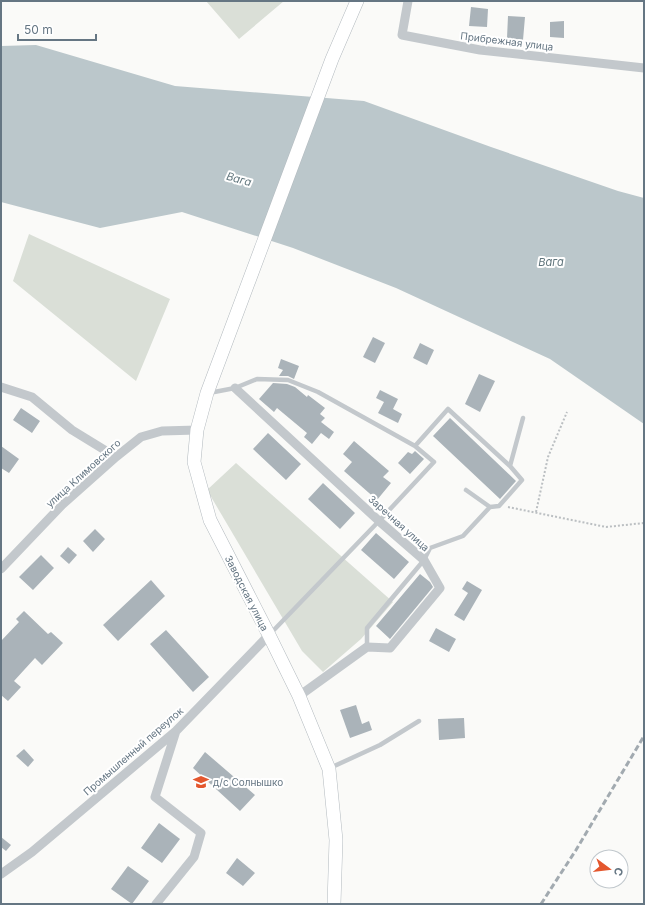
<svg xmlns="http://www.w3.org/2000/svg" width="645" height="905" viewBox="0 0 645 905" font-family="Inter,sans-serif">
  <rect width="100%" height="100%" fill="#fafaf8"/>
  <path fill="#dadfd7" d="M 206,1 L 284,1 L 239,39 Z
    M 29,234 L 170,299 L 136,381 L 13,281 Z
    M 236,463 L 393,602 L 361,639 L 323,672 L 302,651 L 207,490 Z"/>
  <path fill="#bbc7cb" d="M 36,45 L 175,86 L 364,101 L 491,147 L 618,191 L 644,198 L 644,424 L 550,359 L 396,288 L 293,248 L 182,212 L 100,228 L 1,202 L 1,46 Z"/>
  <path fill="#aab3b9" d="M 471,7 L 488,9 L 487,27 L 469,26 Z
    M 508,16 L 525,17 L 523,40 L 507,38 Z
    M 564,21 L 564,38 L 550,37 L 550,22 Z
    M 373,337 L 385,343 L 375,363 L 363,357 Z
    M 420,343 L 434,350 L 427,365 L 413,358 Z
    M 281,359 L 299,366 L 294,379 L 288,376 L 279,376 L 283,370 L 278,368 Z
    M 479,374 L 495,381 L 480,412 L 465,404 Z
    M 273,383 L 287,384 L 295,387 L 307,397 L 308,395 L 325,408 L 320,414 L 325,418 L 321,422 L 334,432 L 329,439 L 321,433 L 312,444 L 304,437 L 307,433 L 277,408 L 274,412 L 259,399 Z
    M 380,390 L 398,399 L 393,409 L 402,414 L 398,423 L 378,413 L 384,402 L 376,398 Z
    M 21,408 L 40,421 L 32,433 L 13,420 Z
    M 450,418 L 516,481 L 500,499 L 433,436 Z
    M 268,433 L 301,464 L 286,480 L 253,449 Z
    M 354,441 L 389,471 L 383,477 L 391,483 L 377,500 L 344,471 L 352,462 L 343,454 Z
    M 1,446 L 19,459 L 9,473 L 1,468 Z
    M 415,451 L 424,459 L 410,474 L 398,463 L 408,452 L 412,454 Z
    M 323,483 L 355,513 L 340,529 L 308,499 Z
    M 95,529 L 105,539 L 93,552 L 83,541 Z
    M 376,533 L 409,562 L 394,579 L 361,550 Z
    M 68,547 L 77,555 L 69,564 L 60,556 Z
    M 41,555 L 54,568 L 33,590 L 19,577 Z
    M 420,574 L 430,582 L 433,587 L 390,639 L 376,626 Z
    M 151,580 L 165,596 L 118,641 L 103,625 Z
    M 467,581 L 482,590 L 464,621 L 454,615 L 468,593 L 462,589 Z
    M 24,611 L 48,634 L 51,632 L 63,643 L 42,665 L 35,658 L 14,681 L 21,687 L 8,701 L 1,695 L 1,641 L 19,622 L 16,619 Z
    M 436,628 L 456,639 L 449,652 L 429,641 Z
    M 166,630 L 209,677 L 193,692 L 150,644 Z
    M 356,705 L 362,724 L 369,721 L 372,730 L 350,738 L 340,710 Z
    M 464,718 L 465,738 L 439,740 L 438,719 Z
    M 24,749 L 34,760 L 28,767 L 16,756 Z
    M 205,752 L 255,795 L 240,811 L 193,768 Z
    M 159,823 L 180,839 L 162,863 L 141,848 Z
    M 1,837 L 11,845 L 6,851 L 1,847 Z
    M 237,858 L 255,873 L 243,886 L 226,873 Z
    M 128,866 L 149,881 L 132,904 L 111,889 Z"/>
  <g fill="none" stroke-linecap="round" stroke-linejoin="round">
    <defs>
      <path id="secondary" d="M 334,904 L 336,840 L 329,769 L 299,696 L 269,635 L 210,520 L 194,462 L 197,430 L 207,393 L 332,59 L 357,1"/>
    </defs>
    <use href="#secondary" stroke="#b3babf" stroke-width="14"/>
    <path stroke="#bbbfc2" stroke-width="2" stroke-dasharray="2 2" stroke-linecap="butt" d="M 508,507 L 606,527 L 644,523
      M 536,512 L 548,457 L 567,412"/>
    <path stroke="#c3c8cc" stroke-width="4.5" d="M 209,393 L 235,388 L 257,379 L 288,380 L 318,392 L 415,446
      M 490,507 L 499,506 L 522,480 L 510,466 L 523,418
      M 271,633 L 379,521 L 434,462 L 415,446 L 448,409 L 510,466
      M 367,647 L 367,628 L 424,560 L 430,548 L 463,536 L 490,507 L 466,490
      M 330,768 L 380,745 L 419,721"/>
    <path stroke="#c3c8cc" stroke-width="9" d="M 408,1 L 402,35 L 480,50 L 644,68
      M 1,387 L 32,397 L 72,430 L 116,457
      M 235,388 L 379,521 L 424,560 L 440,588 L 390,648 L 367,647 L 299,696
      M 1,569 L 62,505 L 116,457 L 141,437 L 162,431 L 197,430
      M 1,874 L 32,852 L 176,731 L 269,635
      M 156,904 L 194,857 L 201,833 L 155,797 L 176,731"/>
    <use href="#secondary" stroke="#fff" stroke-width="13"/>
    <path stroke="#a2aab0" stroke-width="3" stroke-dasharray="6 3" stroke-linecap="butt" d="M 541,904 L 576,850 L 644,736"/>
  </g>
  <defs>
    <symbol id="school-bare" viewBox="-9 -9 18 18"><path d="M0-5L7-2L0 1L-7-2ZM-4 1L0 2.5L4 1V4Q0 6-4 4Z" fill="#e4572e" stroke="#fff" stroke-width="2.5" paint-order="stroke"/></symbol>
  </defs>
  <g fill-rule="evenodd">
    <use href="#school-bare" x="190" y="771" width="22" height="22"/>
  </g>
  <g text-anchor="middle" stroke-width="4" stroke-linejoin="round" paint-order="stroke">
    <g font-size="10" fill="#657683" stroke="#fff">
      <text transform="translate(507 41) rotate(7)" y="4">Прибрежная улица</text>
      <text transform="translate(83 473) rotate(-42)" y="4">улица Климовского</text>
      <text transform="translate(399 523) rotate(42)" y="4">Заречная улица</text>
      <text transform="translate(247 593) rotate(63)" y="4">Заводская улица</text>
      <text transform="translate(133 751) rotate(-41)" y="4">Промышленный переулок</text>
    </g>
    <g font-size="10" fill="#657683" stroke="#fff" text-anchor="start">
      <text x="213" y="786">д/с Солнышко</text>
    </g>
    <g font-size="11" font-style="italic" fill="#60757c" stroke="#fff">
      <text transform="translate(239 179) rotate(15)" y="4">Вага</text>
      <text x="551" y="266">Вага</text>
    </g>
  </g>
  <rect width="645" height="905" fill="none" stroke="#657683" stroke-width="4"/>
  <g transform="translate(609 869) rotate(105)"><circle r="19" fill="#ffffff" stroke="#c1c8cd"/>
  <path d="M0-3L7 15L0 10L-7 15Z" fill="#e4572e"/>
  <text y="-6" font-size="11" font-weight="bold" text-anchor="middle" fill="#657683">С</text>
  </g>
  <path d="M18 34v6h78v-6" fill="none" stroke="#657683" stroke-width="2"/>
  <text x="24" y="34" font-size="12" fill="#657683" stroke="#ffffff" stroke-width="3" paint-order="stroke">50 m</text>
</svg>
